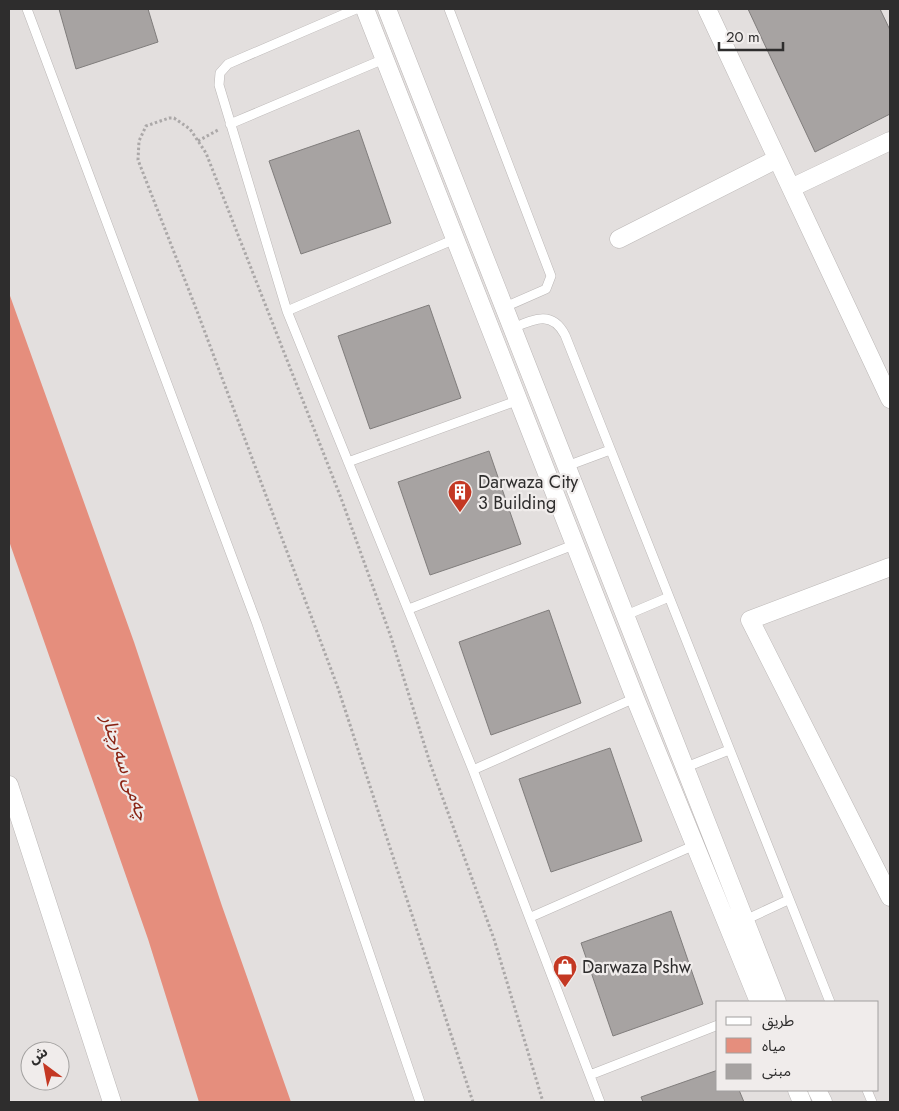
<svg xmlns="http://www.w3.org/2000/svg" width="899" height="1111" viewBox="0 0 899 1111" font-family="Jost,'Noto Sans Arabic',sans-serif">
  <rect width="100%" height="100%" fill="#e3dfde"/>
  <path fill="#e58e7d" d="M 9,293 L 134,642 L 222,906 L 291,1102 L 199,1102 L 148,939 L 9,541 Z"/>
  <path fill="#a7a3a2" stroke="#807d7c" d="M 59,9 L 148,9 L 158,42 L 76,69 Z
    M 748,9 L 880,9 L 890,30 L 890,114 L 815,152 Z
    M 359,130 L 391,223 L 301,254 L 269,161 Z
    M 429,305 L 461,398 L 370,429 L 338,336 Z
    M 489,451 L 521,544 L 430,575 L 398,482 Z
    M 549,610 L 581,703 L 491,735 L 459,642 Z
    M 610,748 L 642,841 L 551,872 L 519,779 Z
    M 671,911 L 703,1004 L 613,1036 L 581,943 Z
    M 718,1070 L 718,1090 L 739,1090 L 744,1102 L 643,1102 L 641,1097 Z"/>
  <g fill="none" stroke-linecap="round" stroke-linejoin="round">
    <defs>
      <path id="service" d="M 27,9 L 257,624 L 420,1102
        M 356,9 L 228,64 L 220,73 L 219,85 L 287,311 L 473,770 L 600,1102
        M 449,9 L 551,276 L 546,289 L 505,307
        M 230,124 L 384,59
        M 287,311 L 455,239
        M 513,328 C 534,319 552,310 565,335 L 830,1002
        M 348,462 L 519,400
        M 567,466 L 610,450
        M 409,609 L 576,544
        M 624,616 L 669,597
        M 684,768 L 729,750
        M 473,770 L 635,698
        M 531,917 L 695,845
        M 745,920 L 788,900
        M 590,1075 L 718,1025
        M 867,1090 L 872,1102"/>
      <path id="minor" d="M 365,9 L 635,698 L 759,1002
        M 387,9 L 777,1002
        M 707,9 L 890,399
        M 791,188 L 890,141
        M 619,239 L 777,159
        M 890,567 L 750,620 L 890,897
        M 9,785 L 112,1102
        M 797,1090 L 802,1102
        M 817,1090 L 823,1102"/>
    </defs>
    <use href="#service" stroke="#bbb7b6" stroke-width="10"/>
    <use href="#minor" stroke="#bbb7b6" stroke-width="19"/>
    <path stroke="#aba8a8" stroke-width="3" stroke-dasharray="2.5 2.5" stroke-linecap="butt" d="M 198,141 L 218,130
      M 473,1102 L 338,688 L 197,311 L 138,160 L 139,141 L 146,126 L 169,118 L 174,118 L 190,129 L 206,153 L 341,498 L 391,637 L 430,763 L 494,939 L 543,1102"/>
    <use href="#service" stroke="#fff" stroke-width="9"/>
    <use href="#minor" stroke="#fff" stroke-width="18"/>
  </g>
  <defs>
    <symbol id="building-pin" viewBox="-11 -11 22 30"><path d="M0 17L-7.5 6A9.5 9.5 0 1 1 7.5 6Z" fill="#c43823" stroke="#f0eceb"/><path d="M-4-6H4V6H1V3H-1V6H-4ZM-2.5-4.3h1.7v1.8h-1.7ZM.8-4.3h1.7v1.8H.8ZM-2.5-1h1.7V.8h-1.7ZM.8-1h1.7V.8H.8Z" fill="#fff"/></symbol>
    <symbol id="shop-pin" viewBox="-11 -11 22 30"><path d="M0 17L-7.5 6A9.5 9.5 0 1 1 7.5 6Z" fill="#c43823" stroke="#f0eceb"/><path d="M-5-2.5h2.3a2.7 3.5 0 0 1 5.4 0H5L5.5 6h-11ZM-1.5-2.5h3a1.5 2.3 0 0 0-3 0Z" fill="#fff"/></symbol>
  </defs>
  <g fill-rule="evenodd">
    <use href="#building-pin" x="446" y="478" width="28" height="38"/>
    <use href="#shop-pin" x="551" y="953" width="28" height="38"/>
  </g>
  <g text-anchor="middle" stroke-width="4.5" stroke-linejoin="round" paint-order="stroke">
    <g font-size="18" fill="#2e2d2d" stroke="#f0eceb" text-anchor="start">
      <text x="478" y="488">Darwaza City<tspan x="478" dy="21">3 Building</tspan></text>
      <text x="582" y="973">Darwaza Pshw</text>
    </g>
    <g font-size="19" font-style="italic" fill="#892313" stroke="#f0eceb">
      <text transform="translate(126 767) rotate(71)" y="7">چەمی سەرچنار</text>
    </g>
  </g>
  <rect width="899" height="1111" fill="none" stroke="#2e2d2d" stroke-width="20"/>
  <rect x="716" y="1001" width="162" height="90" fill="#f0eceb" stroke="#a2a09f"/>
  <rect x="726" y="1017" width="25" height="8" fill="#ffffff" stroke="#a2a09f"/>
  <text x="762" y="1026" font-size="15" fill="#2e2d2d">طريق</text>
  <rect x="726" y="1038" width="25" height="15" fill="#e58e7d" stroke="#a2a09f"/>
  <text x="762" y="1051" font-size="15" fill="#2e2d2d">مياه</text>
  <rect x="726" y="1064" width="25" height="15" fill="#a7a3a2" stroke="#a2a09f"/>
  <text x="762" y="1076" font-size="15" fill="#2e2d2d">مبنى</text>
  <g transform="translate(45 1066) rotate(328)"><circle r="24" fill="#f0eceb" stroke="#a2a09f"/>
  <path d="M0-4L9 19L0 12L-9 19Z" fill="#c43823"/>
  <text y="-8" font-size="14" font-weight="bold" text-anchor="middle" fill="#2e2d2d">ش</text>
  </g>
  <path d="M719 42v8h64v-8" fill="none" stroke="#2e2d2d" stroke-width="2.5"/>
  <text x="726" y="42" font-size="15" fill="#2e2d2d" stroke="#f0eceb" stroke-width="4" paint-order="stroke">20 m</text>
</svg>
